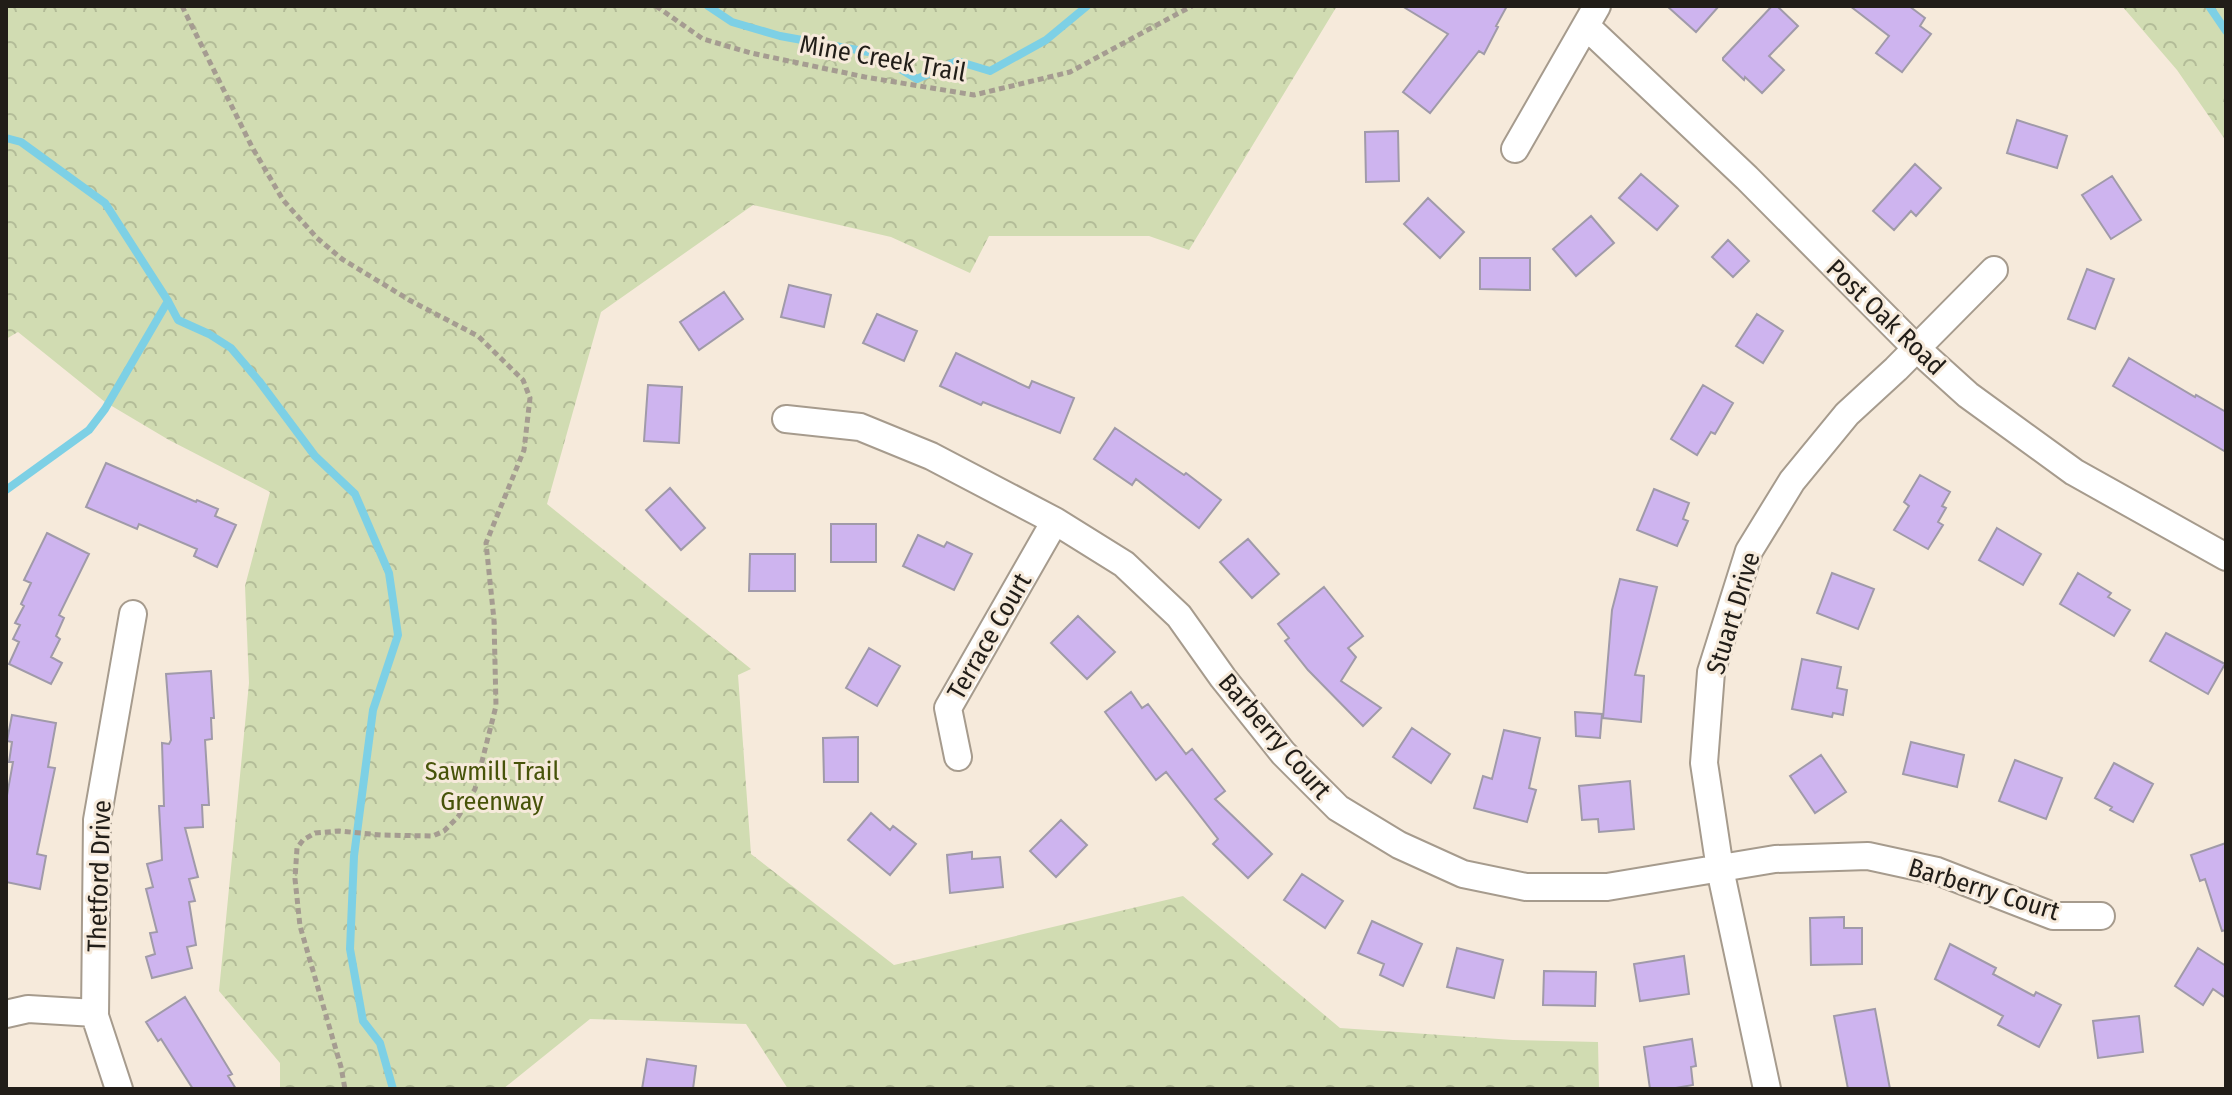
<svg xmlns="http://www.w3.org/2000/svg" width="2232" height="1095" viewBox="0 0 2232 1095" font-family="'Fira Sans Condensed',sans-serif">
  <defs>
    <pattern id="park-crowns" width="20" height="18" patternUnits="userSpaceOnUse" patternTransform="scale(2)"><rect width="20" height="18" fill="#d1dcb2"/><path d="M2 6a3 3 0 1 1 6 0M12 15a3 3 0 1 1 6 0" fill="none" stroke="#b3bc98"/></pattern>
  </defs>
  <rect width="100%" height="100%" fill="#f6eadb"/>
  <path fill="url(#park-crowns)" d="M 6,6 L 1337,6 L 1189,250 L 1149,236 L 989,236 L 970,273 L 891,237 L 753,205 L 601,312 L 547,504 L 751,669 L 738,675 L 751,854 L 894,965 L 1183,896 L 1340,1028 L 1513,1040 L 1598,1042 L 1599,1089 L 788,1089 L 746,1024 L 590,1019 L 503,1089 L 280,1089 L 280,1063 L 219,991 L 249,683 L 245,586 L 270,492 L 169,440 L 105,402 L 18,332 L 6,339 Z
    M 2122,6 L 2226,6 L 2226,141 L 2177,70 Z"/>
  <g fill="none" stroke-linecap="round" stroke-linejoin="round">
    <path stroke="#7dd0e5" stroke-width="8" d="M 708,6 L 732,22 L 780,36 L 874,53 L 917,79 L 957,61 L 990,71 L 1046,40 L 1087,6
      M 2209,6 L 2226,31
      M 6,138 L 21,142 L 105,203 L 168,301 L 178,320 L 209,334 L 231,348 L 259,381 L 315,456 L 355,494 L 389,573 L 398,635 L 373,710 L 354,856 L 350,949 L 363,1021 L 380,1043 L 393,1089
      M 6,490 L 89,430 L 105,409 L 168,301"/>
  </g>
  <path fill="#ceb4ef" stroke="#a09aa9" stroke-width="2" d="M 1402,6 L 1507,6 L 1496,26 L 1498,27 L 1484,54 L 1479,51 L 1430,113 L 1403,92 L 1448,34 Z
    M 1667,6 L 1719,6 L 1696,32 Z
    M 1772,6 L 1777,6 L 1798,26 L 1769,56 L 1784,70 L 1762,93 L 1745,77 L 1744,80 L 1723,60 L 1723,58 Z
    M 1850,6 L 1909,6 L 1925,18 L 1920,26 L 1931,34 L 1902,72 L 1876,53 L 1889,36 Z
    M 2017,120 L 2067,136 L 2057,168 L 2007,153 Z
    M 1398,131 L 1399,181 L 1366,182 L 1365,132 Z
    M 1915,164 L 1941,188 L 1916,216 L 1911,211 L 1894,230 L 1873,211 Z
    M 1641,174 L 1678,206 L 1657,230 L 1619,198 Z
    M 2112,176 L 2141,220 L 2111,239 L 2082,195 Z
    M 1428,198 L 1464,232 L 1440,258 L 1404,224 Z
    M 1591,216 L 1614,243 L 1576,276 L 1553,249 Z
    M 1728,240 L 1749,261 L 1733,277 L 1712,257 Z
    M 1480,258 L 1530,258 L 1530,290 L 1480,289 Z
    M 2087,269 L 2114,279 L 2095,329 L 2068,319 Z
    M 789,285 L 831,295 L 824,327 L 781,317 Z
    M 724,292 L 743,319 L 699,350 L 680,322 Z
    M 877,314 L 917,331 L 904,361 L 863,343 Z
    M 1757,314 L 1783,331 L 1763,363 L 1736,346 Z
    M 956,353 L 1029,388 L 1032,381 L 1074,398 L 1060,433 L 983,402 L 981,405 L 940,386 Z
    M 2129,358 L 2195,397 L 2196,395 L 2226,412 L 2226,452 L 2113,386 Z
    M 648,385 L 682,387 L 679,443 L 644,441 Z
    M 1703,385 L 1733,403 L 1715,434 L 1711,432 L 1697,455 L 1671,439 Z
    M 1115,428 L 1184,475 L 1186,473 L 1221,500 L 1199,528 L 1136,479 L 1132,485 L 1094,459 Z
    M 106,463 L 196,502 L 197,500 L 218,509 L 215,516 L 236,525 L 217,567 L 194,556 L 197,549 L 139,524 L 137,529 L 86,507 Z
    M 1920,475 L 1950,492 L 1942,506 L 1946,508 L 1938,522 L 1943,525 L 1928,549 L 1894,530 L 1909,506 L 1904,502 Z
    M 670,488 L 705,528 L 681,550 L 646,510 Z
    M 1654,489 L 1689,503 L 1683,519 L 1688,521 L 1677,546 L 1637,530 Z
    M 831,524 L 876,524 L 876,562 L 831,562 Z
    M 1997,528 L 2041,554 L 2023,585 L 1979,560 Z
    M 47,533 L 89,554 L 59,615 L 64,618 L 56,636 L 60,639 L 51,657 L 62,663 L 51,684 L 9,664 L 19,642 L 13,639 L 20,625 L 15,623 L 24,606 L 21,604 L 31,583 L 24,580 Z
    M 918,535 L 944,547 L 947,542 L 972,554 L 954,590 L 903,566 Z
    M 1248,539 L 1279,574 L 1252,598 L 1220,562 Z
    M 750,554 L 795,554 L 795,591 L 749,591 Z
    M 1832,573 L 1874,589 L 1858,629 L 1817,613 Z
    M 2078,573 L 2111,593 L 2108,597 L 2130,610 L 2114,636 L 2060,604 Z
    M 1620,579 L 1657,587 L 1635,675 L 1644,676 L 1641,722 L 1603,718 L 1612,610 Z
    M 1324,587 L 1363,636 L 1348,648 L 1356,657 L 1341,681 L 1381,708 L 1363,726 L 1308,670 L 1285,641 L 1289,638 L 1278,624 Z
    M 1078,616 L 1115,652 L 1087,679 L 1051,643 Z
    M 2166,633 L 2225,664 L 2208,694 L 2150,661 Z
    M 869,648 L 900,666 L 877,706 L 846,688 Z
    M 1802,659 L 1841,667 L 1837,688 L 1847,690 L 1843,715 L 1833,713 L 1832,717 L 1792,709 Z
    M 211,671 L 214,718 L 211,718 L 212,739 L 205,740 L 209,805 L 202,805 L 203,827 L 185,828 L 198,877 L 189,879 L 195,901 L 189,902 L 196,945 L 187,947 L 192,968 L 152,978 L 146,957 L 155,954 L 150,933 L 157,932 L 146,889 L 153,887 L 147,864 L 162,860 L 159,806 L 164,806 L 162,743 L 169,744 L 171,740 L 166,674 Z
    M 1131,692 L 1142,708 L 1148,704 L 1186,754 L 1192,749 L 1225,791 L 1215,799 L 1272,854 L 1248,878 L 1213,844 L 1218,839 L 1166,772 L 1156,780 L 1105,712 Z
    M 1575,712 L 1602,714 L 1600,738 L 1576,736 Z
    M 12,715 L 56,723 L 48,767 L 55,768 L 37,854 L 46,856 L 40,889 L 6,882 L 6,801 L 13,762 L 9,762 L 12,742 L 7,741 Z
    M 1412,728 L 1450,754 L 1431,783 L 1393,757 Z
    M 1504,730 L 1540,738 L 1529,788 L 1536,790 L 1527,822 L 1474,808 L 1483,776 L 1492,779 Z
    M 858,737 L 858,782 L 824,782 L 823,738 Z
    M 1911,742 L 1964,755 L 1957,787 L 1903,774 Z
    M 1821,755 L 1846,792 L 1815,813 L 1790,776 Z
    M 2015,760 L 2062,778 L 2046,819 L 1999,801 Z
    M 2114,763 L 2153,784 L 2133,822 L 2110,810 L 2112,807 L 2095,798 Z
    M 1630,781 L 1634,829 L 1599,832 L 1598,819 L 1582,820 L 1579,786 Z
    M 871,813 L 890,830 L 893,826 L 916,844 L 890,875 L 848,840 Z
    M 1061,820 L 1087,845 L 1056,877 L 1030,851 Z
    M 2226,843 L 2226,930 L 2222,931 L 2205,879 L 2200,881 L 2191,855 Z
    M 972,852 L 972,859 L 1000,857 L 1003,887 L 950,893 L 947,855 Z
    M 1302,874 L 1343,901 L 1325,928 L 1284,900 Z
    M 1844,917 L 1844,928 L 1862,928 L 1862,964 L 1811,965 L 1810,918 Z
    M 1372,921 L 1422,944 L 1403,986 L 1380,975 L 1384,964 L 1358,953 Z
    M 1950,944 L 1996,968 L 1993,974 L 2034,996 L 2036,992 L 2061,1005 L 2039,1047 L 1998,1025 L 2003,1016 L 1935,979 Z
    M 1457,948 L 1503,960 L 1494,998 L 1447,987 Z
    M 2198,948 L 2226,966 L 2226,998 L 2213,989 L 2203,1005 L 2175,986 Z
    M 1684,956 L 1689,994 L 1640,1001 L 1634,964 Z
    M 1544,971 L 1596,972 L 1595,1006 L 1543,1005 Z
    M 185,997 L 232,1074 L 228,1076 L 236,1089 L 193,1089 L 161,1039 L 158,1041 L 146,1022 Z
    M 1875,1009 L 1890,1089 L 1848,1089 L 1834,1016 Z
    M 2139,1016 L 2143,1052 L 2098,1058 L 2093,1021 Z
    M 1692,1039 L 1696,1066 L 1691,1067 L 1693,1085 L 1670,1089 L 1650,1089 L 1644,1047 Z
    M 647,1059 L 696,1066 L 693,1089 L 642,1089 Z"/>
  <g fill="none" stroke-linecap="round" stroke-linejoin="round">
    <defs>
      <path id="minor" d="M 1586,26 L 1747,178 L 1916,348 L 1968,395 L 2074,472 L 2226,557
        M 1515,149 L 1597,6
        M 786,419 L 860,427 L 931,456 L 1055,521 L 1124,564 L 1179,616 L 1223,678 L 1283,753 L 1338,808 L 1399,845 L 1463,874 L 1526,887 L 1607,887 L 1775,859 L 1868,856 L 1937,871 L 2053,916 L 2101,916
        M 958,757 L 948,708 L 1055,521
        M 6,1014 L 28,1009 L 95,1013
        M 119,1089 L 95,1016 L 97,820 L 133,614
        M 1767,1089 L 1720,869 L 1704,763 L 1711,672 L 1749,551 L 1792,481 L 1847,414 L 1896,369 L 1994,270"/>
    </defs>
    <use href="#minor" stroke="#a69b8d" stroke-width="30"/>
    <path stroke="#a59c91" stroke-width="5" stroke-dasharray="6 4" stroke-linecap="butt" d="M 182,6 L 252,147 L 283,200 L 317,238 L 342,259 L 411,301 L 478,336 L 523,380 L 530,398 L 524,450 L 486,543 L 494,620 L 496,706 L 475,789 L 458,817 L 444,831 L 433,836 L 381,835 L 339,831 L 315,833 L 303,840 L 297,848 L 295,879 L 300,926 L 341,1067 L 345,1089
      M 656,6 L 703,39 L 751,53 L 865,77 L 974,95 L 1070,72 L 1192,6"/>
    <use href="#minor" stroke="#fff" stroke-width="26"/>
  </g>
  <g text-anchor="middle" stroke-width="6" stroke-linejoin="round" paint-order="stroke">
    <g font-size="26" fill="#211d18" stroke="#f6eadb">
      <text transform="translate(883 58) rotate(10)" y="9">Mine Creek Trail</text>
      <text transform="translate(1886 317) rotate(44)" y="9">Post Oak Road</text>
      <text transform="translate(1733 613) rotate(-73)" y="9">Stuart Drive</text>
      <text transform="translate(989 636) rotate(-60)" y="9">Terrace Court</text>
      <text transform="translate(1275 736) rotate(49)" y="9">Barberry Court</text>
      <text transform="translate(99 876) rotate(-88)" y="9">Thetford Drive</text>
      <text transform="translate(1984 889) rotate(17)" y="9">Barberry Court</text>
    </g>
    <g font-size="26" fill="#475309" stroke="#f6eadb">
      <text x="492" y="780">Sawmill Trail<tspan x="492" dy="30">Greenway</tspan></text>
    </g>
  </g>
  <rect width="2232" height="1095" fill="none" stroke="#211d18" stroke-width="16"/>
</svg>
